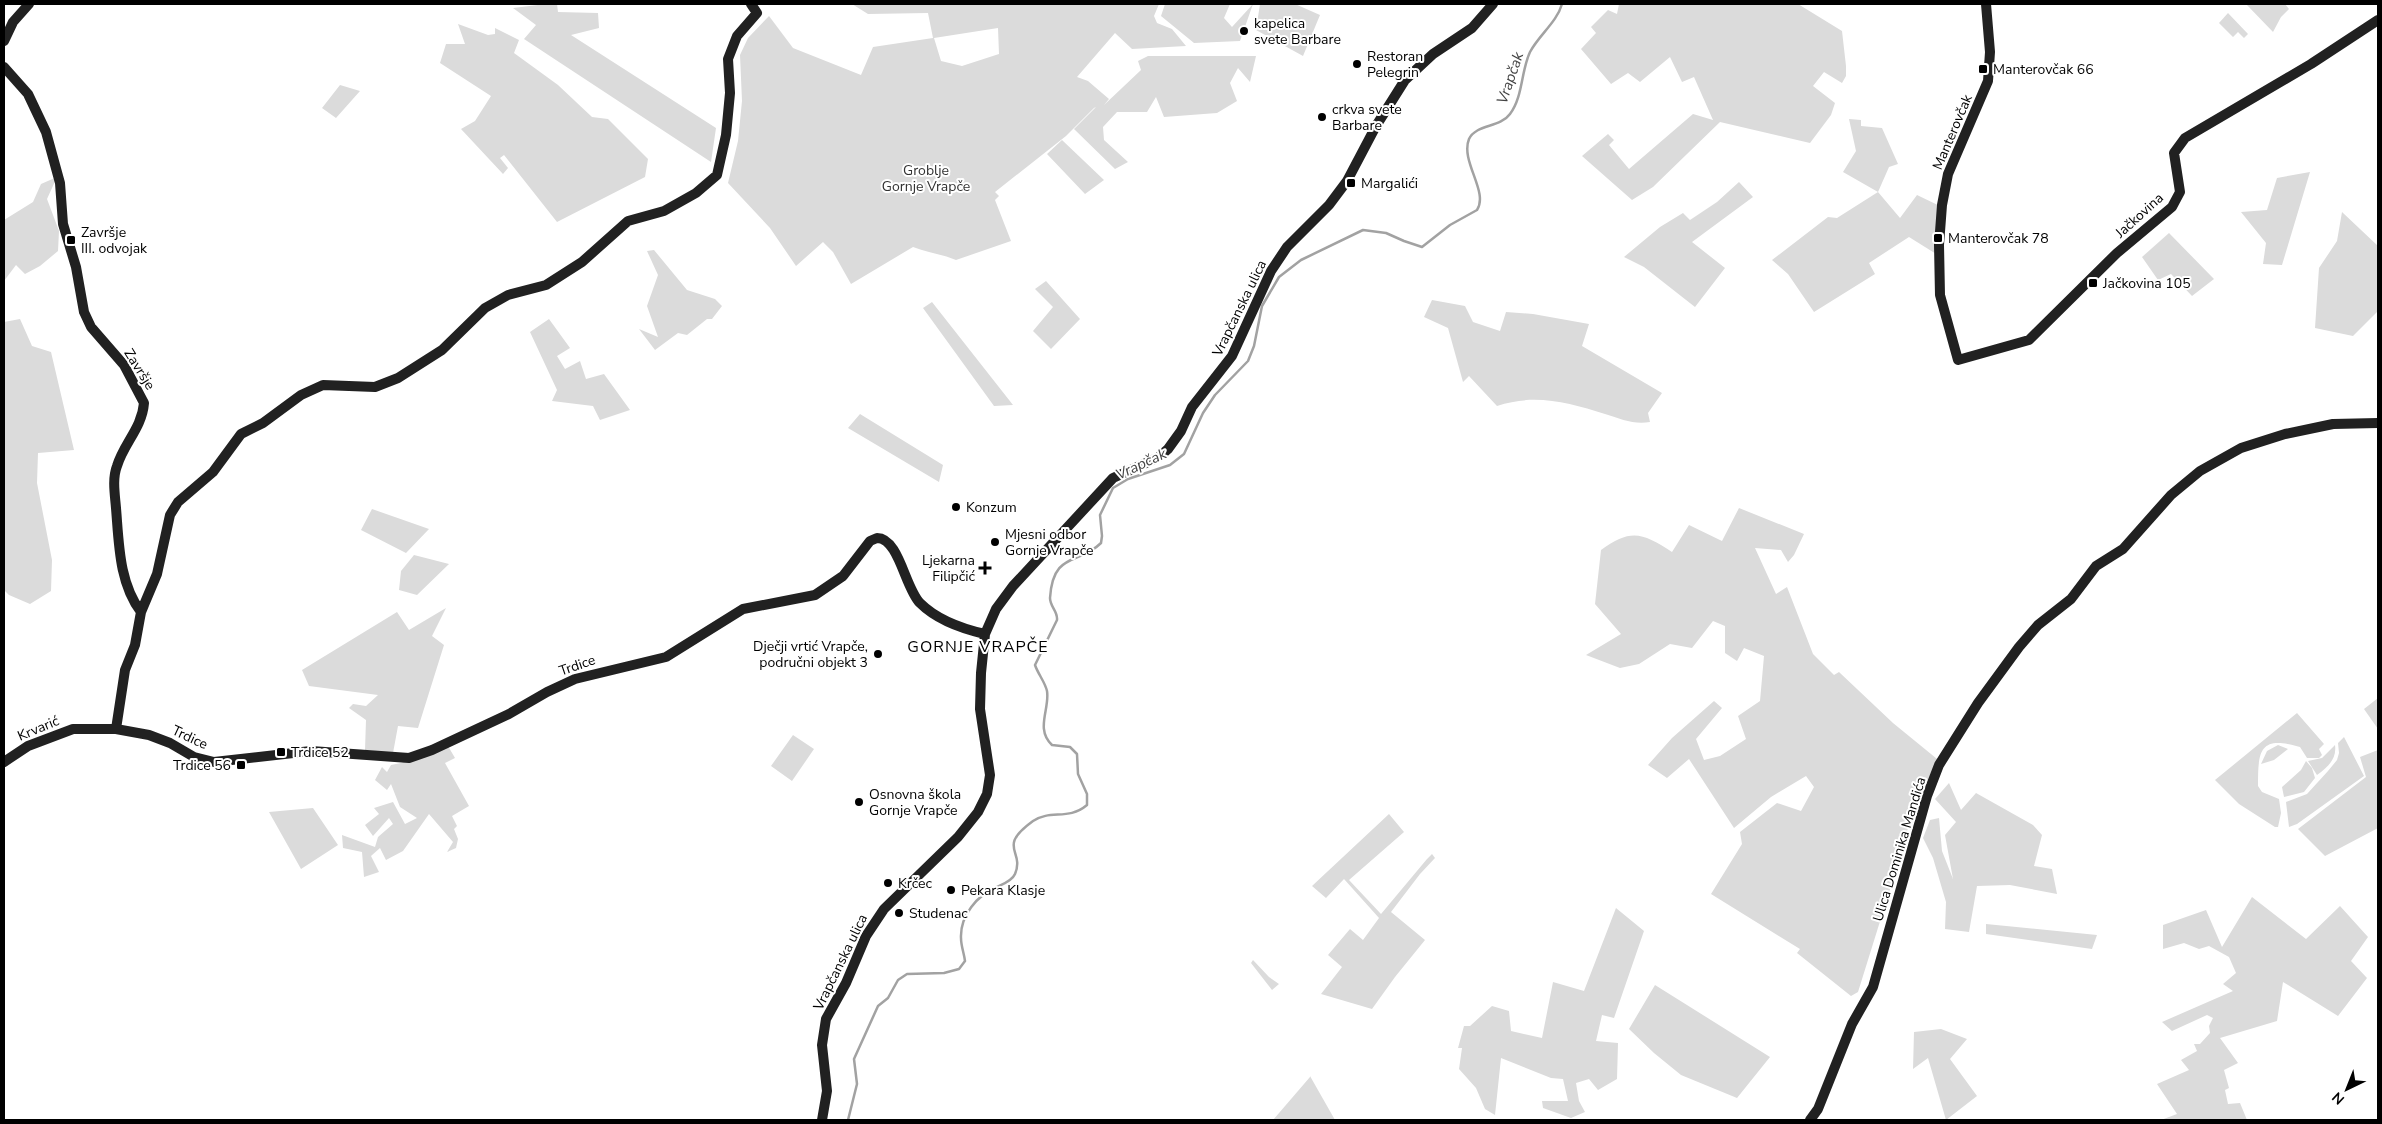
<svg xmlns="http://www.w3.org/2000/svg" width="2382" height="1124" viewBox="0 0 2382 1124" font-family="'Nunito Sans',sans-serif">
  <rect width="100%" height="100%" fill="#fff"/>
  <path fill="#dbdbdb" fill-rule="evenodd" d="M 546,4 L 557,4 L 558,12 L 598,13 L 599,28 L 571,35 L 716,128 L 711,162 L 524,39 L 536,25 L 513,8 Z
    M 852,4 L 1159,4 L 1154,16 L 1157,23 L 1172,29 L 1186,46 L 1132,49 L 1115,33 L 1077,77 L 1088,81 L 1109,99 L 1104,105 L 1141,70 L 1138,61 L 1148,56 L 1256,56 L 1250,82 L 1238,68 L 1230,83 L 1237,101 L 1217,113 L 1164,117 L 1156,97 L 1147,112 L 1117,112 L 1103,127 L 1104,140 L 1128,162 L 1115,169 L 1074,129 L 1096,107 L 1094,108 L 1066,136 L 995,192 L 999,196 L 995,200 L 1011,241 L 956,260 C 942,254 928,253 913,247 L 851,284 L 833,252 L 823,242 L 796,266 L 770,228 L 728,183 L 738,141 L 742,101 L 740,55 L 748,38 L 769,16 L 793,48 L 861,75 L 873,47 L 933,38 L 928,13 L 868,14 ZM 998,28 L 999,54 L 962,66 L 941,61 L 934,38 Z
    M 1165,4 L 1230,4 L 1224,18 L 1232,27 L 1253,4 L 1240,41 L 1194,43 L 1161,16 Z
    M 1260,4 L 1295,4 L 1320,15 L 1303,56 L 1256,30 Z
    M 1619,4 L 1798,4 L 1842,31 L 1846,66 L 1846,76 L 1842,83 L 1824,72 L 1813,86 L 1835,103 L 1831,115 L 1810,143 L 1720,122 L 1653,187 L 1632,200 L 1582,156 L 1608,134 L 1614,140 L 1609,145 L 1629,169 L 1693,114 L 1713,120 L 1694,77 L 1682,82 L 1670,57 L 1640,82 L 1628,73 L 1611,84 L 1581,49 L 1596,33 L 1591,27 L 1608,10 L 1617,14 Z
    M 2246,4 L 2285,4 L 2289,9 L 2281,17 L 2273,32 Z
    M 2228,13 L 2248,34 L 2244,38 L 2238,32 L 2233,37 L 2219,23 Z
    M 458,24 L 488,35 L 495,34 L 495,28 L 519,40 L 514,53 L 558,85 L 592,117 L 608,119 L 648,159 L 645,177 L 557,222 L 504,155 L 500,158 L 508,168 L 503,174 L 461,129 L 475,121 L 491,96 L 440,63 L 446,44 L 465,44 Z
    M 340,85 L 360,91 L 336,118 L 322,108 Z
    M 1849,119 L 1861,120 L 1861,126 L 1882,128 L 1898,164 L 1889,167 L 1878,192 L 1900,218 L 1917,195 L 1944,208 L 1941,257 L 1909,237 L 1869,263 L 1875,274 L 1814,312 L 1788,274 L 1772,260 L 1828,217 L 1837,218 L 1878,192 L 1843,172 L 1856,151 Z
    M 1062,140 L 1104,180 L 1085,194 L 1047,154 Z
    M 2310,172 L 2282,265 L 2263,264 L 2266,243 L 2241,212 L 2267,210 L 2277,178 Z
    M 57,177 L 47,199 L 59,231 L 58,251 L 40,266 L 25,274 L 16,265 L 4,281 L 4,220 L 33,202 L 41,184 Z
    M 1739,182 L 1753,197 L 1692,242 L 1725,268 L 1695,307 L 1644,267 L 1624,257 L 1660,227 L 1683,213 L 1690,220 L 1717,202 Z
    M 2342,212 L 2378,246 L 2378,311 L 2353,336 L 2315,328 L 2319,268 L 2337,241 Z
    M 2169,233 L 2214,279 L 2192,296 L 2171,274 L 2158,280 L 2142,257 Z
    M 654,250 L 687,290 L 715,299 L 722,306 L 712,319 L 707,319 L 687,335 L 678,333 L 655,350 L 639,329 L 658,337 L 647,306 L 658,275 L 647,251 Z
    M 1046,281 L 1080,319 L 1051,349 L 1033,331 L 1053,307 L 1035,289 Z
    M 1432,300 L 1465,306 L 1473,322 L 1500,331 L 1506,312 L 1533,314 L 1589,324 L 1582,346 L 1662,393 L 1648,413 L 1650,422 C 1634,425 1621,419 1605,414 C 1569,403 1535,393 1497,406 L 1469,376 L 1463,382 L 1448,328 L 1424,317 Z
    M 932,302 L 1013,405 L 994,406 L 923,308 Z
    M 20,319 L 32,346 L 51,352 L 74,450 L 38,453 L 37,483 L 52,560 L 51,591 L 30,604 L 9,595 L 4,590 L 4,322 Z
    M 549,319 L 570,348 L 557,356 L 565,369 L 580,361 L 586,379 L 604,374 L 630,410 L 600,420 L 593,406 L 552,401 L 557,390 L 530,332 Z
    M 860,414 L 943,465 L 939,482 L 848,428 Z
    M 1739,508 L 1804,534 L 1794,555 L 1788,562 L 1781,550 L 1755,548 L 1776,594 L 1787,587 L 1813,654 L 1834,675 L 1839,672 L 1893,723 L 1942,763 L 1932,770 L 1907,831 L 1896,843 L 1901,854 L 1858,992 L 1851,996 L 1797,953 L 1800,949 L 1711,894 L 1742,844 L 1740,832 L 1777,803 L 1801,811 L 1814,787 L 1806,776 L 1771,797 L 1734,828 L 1689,759 L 1667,778 L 1648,765 L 1672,738 L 1714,701 L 1722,708 L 1696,739 L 1704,760 L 1720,756 L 1746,739 L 1738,716 L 1760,701 L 1764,656 L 1744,648 L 1737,661 L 1725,653 L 1725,626 L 1713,621 L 1692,648 L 1670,644 L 1639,664 L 1620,668 L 1586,655 L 1621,634 L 1595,604 L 1601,550 C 1631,528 1643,533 1672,552 L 1689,525 L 1722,541 Z
    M 372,509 L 429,529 L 406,553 L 361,530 Z
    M 414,555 L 449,564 L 417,595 L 399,590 L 401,571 Z
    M 446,608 L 432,636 L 444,645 L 418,728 L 398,726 L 393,753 L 365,750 L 366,720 L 349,708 L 353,704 L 366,706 L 378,695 L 309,686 L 302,670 L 397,612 L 409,630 Z
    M 2378,698 L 2378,729 L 2364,709 Z
    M 2297,713 L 2324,744 L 2319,749 L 2322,755 L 2319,758 L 2307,758 L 2300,747 C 2259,735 2258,751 2258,786 L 2262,792 L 2279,799 L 2281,813 L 2278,827 L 2275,827 L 2239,804 L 2215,780 Z
    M 793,735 L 814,749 L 792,781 L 771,766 Z
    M 2344,737 L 2364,776 L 2297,824 L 2289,827 L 2286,802 L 2307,794 L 2328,771 L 2337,760 L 2339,753 L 2338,743 Z
    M 2278,745 L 2288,749 L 2274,760 L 2261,764 L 2267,751 Z
    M 2335,745 C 2337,759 2328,767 2317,775 L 2308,761 L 2322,758 Z
    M 448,746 L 455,758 L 445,763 L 469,806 L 452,816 L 457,826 L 454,829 L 458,839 L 456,848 L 447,852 L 453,842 L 429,814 L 403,851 L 386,860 L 380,848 L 371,856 L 379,872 L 364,877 L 362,852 L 343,848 L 342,835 L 375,847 L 378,837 L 393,824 L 389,818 L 373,836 L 365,825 L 379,814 L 374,808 L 393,802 L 405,824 L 417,818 L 400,807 L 391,784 L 387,790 L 375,780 L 382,767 L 387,772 L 391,765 L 401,763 Z
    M 2378,750 L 2378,828 L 2325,856 L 2298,829 L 2366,777 L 2360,757 Z
    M 2306,761 L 2312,768 L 2315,778 L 2304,792 L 2284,797 L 2282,787 L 2301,770 Z
    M 1949,783 L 1961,810 L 1976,793 L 2033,825 L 2042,835 L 2034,866 L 2052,869 L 2057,894 L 2010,885 L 1977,886 L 1969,932 L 1945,929 L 1946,902 L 1933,858 L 1923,838 L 1930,820 L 1939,818 L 1942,851 L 1953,879 L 1945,835 L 1956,822 L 1935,799 Z
    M 313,808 L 338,845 L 301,869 L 269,812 Z
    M 1389,814 L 1404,832 L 1349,880 L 1381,914 L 1427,859 L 1432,854 L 1435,858 L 1420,874 L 1391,912 L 1425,940 L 1395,977 L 1372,1009 L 1321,994 L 1342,967 L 1328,955 L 1350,929 L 1363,940 L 1379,918 L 1344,879 L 1326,898 L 1312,886 Z
    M 2252,897 L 2306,939 L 2340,906 L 2368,937 L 2351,961 L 2367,978 L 2338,1016 L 2283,982 L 2277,1021 L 2220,1038 L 2238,1063 L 2224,1070 L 2229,1088 L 2225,1090 L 2228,1104 L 2240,1103 L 2247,1120 L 2161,1120 L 2177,1114 L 2157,1084 L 2189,1070 L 2181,1060 L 2197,1051 L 2194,1044 L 2200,1044 L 2210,1033 L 2209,1026 L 2213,1018 L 2207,1015 L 2172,1031 L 2162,1022 L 2233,991 L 2223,984 L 2236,973 L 2229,957 L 2209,946 L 2199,949 L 2184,943 L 2163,949 L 2163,925 L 2206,910 L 2222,947 Z
    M 1616,908 L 1644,931 L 1614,1018 L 1602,1015 L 1596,1041 L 1618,1043 L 1617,1079 L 1598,1090 L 1589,1079 L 1576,1083 L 1579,1101 L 1585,1112 L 1571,1118 L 1543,1108 L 1542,1101 L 1568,1101 L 1563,1079 L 1551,1078 L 1501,1058 L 1495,1115 L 1485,1109 L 1476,1088 L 1459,1069 L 1462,1048 L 1458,1048 L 1464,1026 L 1470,1026 L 1492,1006 L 1509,1011 L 1511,1031 L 1542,1038 L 1553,982 L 1584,991 Z
    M 1986,924 L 2097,935 L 2092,949 L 1986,934 Z
    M 1253,960 L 1269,977 L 1279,984 L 1272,990 L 1251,963 Z
    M 1655,985 L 1770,1057 L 1737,1098 L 1681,1075 L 1654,1053 L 1629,1029 Z
    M 1941,1029 L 1967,1039 L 1950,1059 L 1977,1096 L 1946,1120 L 1928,1058 L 1913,1069 L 1914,1032 Z
    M 1310,1076 L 1335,1120 L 1273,1120 L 1310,1077 Z"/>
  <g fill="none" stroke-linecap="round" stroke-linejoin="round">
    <path stroke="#a2a2a2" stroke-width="2.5" d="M 848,1120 L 857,1084 L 854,1059 L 878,1006 L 888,998 L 898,980 L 907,974 L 944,973 L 959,969 L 965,961 C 964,953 961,946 961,938 C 960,916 977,895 997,887 C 1003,884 1012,881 1015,874 C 1025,850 996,848 1033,821 C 1051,809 1068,821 1087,805 L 1087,794 L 1078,774 L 1077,754 L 1070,747 L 1052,745 C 1035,729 1050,709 1047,691 C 1045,682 1038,674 1035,665 L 1057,620 C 1058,611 1050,607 1050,598 C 1053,551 1079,565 1101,543 L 1102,536 L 1100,515 L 1113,488 L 1128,479 L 1170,465 L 1184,454 L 1203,413 L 1215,395 L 1248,361 L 1254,346 L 1262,306 L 1279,277 L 1301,260 L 1363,230 L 1386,233 L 1404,241 L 1422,247 L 1450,225 L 1477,210 C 1489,192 1460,161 1469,139 C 1476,124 1500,128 1510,114 C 1523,97 1521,71 1530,52 C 1539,35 1557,22 1562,4"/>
    <path stroke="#212121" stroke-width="10" d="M 1986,4 L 1990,52 L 1988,81 L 1948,174 L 1942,205 L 1939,245 L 1940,295 L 1958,360 L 2029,340 L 2117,253 L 2172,207 L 2180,192 L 2174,153 L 2185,138 L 2311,64 L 2378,20
      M 4,41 L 13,22 L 29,4
      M 4,67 L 28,94 L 46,132 L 60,183 L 63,224 L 76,267 L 84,312 L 91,327 L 124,365 L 144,403 C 142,428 124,443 117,466 C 112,479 115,495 116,508 C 119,544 119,583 141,612
      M 116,729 L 125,670 L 135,645 L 141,612 L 157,574 L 170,515 L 178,502 L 213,472 L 241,434 L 263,423 L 301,395 L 323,385 L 375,387 L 398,378 L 442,350 L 485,308 L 508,295 L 546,285 L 582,262 L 628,221 L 664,211 L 696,193 L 717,175 L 726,135 L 730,93 L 728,59 L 737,36 L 757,13 L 751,4
      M 4,762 L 28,746 L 73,729 L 116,729 L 149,735 L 170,743 L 194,757 L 214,762 L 311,751 L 409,758 L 432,750 L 509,714 L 547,692 L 575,679 L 666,657 L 743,609 L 815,595 L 843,576 L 870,541 L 877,538 C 899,538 905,588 920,603 C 936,619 963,629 985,634
      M 822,1120 L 827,1091 L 822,1045 L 826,1019 L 846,983 L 866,936 L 884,909 L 958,837 L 978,812 L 987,794 L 990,775 L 980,709 L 981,673 L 985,634 L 996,609 L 1013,586 L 1113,478 L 1159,457 L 1168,449 L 1181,431 L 1192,407 L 1232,356 L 1271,271 L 1287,247 L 1329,205 L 1347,181 L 1376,126 L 1405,80 L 1433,54 L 1472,28 L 1493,4
      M 1810,1120 L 1818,1109 L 1852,1024 L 1873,987 L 1927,796 L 1939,765 L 1978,703 L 2019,647 L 2038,625 L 2071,599 L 2096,566 L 2123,549 L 2171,495 L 2200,471 L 2241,448 L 2285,434 L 2333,424 L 2378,423"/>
  </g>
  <g fill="#000" stroke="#fff" stroke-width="2">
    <circle cx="1244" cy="31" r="5"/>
    <circle cx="1357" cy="64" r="5"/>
    <rect x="1978" y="64" width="10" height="10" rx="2.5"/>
    <circle cx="1322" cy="117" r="5"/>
    <rect x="1346" y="178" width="10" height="10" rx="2.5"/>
    <rect x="1933" y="233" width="10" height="10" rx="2.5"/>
    <rect x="66" y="235" width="10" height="10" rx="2.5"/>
    <rect x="2088" y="278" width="10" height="10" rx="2.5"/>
    <circle cx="956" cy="507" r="5"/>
    <circle cx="995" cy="542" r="5"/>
    <path d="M982.5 560.5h5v5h5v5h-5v5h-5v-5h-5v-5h5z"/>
    <circle cx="878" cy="654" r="5"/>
    <rect x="276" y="747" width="10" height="10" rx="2.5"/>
    <rect x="236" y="760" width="10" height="10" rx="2.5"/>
    <circle cx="859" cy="802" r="5"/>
    <circle cx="888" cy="883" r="5"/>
    <circle cx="951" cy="890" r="5"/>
    <circle cx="899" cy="913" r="5"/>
  </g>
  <g text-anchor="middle" stroke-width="4" stroke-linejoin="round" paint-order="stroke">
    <g font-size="14" fill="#000" stroke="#fff" text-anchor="start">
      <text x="1254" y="28">kapelica<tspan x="1254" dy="16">svete Barbare</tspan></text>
      <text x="1367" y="61">Restoran<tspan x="1367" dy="16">Pelegrin</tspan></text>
      <text x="1993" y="74">Manterovčak 66</text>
      <text x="1332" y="114">crkva svete<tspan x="1332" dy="16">Barbare</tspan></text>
      <text x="1361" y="188">Margalići</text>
      <text x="81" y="237">Završje<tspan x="81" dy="16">III. odvojak</tspan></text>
      <text x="1948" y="243">Manterovčak 78</text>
      <text x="2103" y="288">Jačkovina 105</text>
      <text x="966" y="512">Konzum</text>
      <text x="1005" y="539">Mjesni odbor<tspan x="1005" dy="16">Gornje Vrapče</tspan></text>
      <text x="975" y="565" text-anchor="end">Ljekarna<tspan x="975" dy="16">Filipčić</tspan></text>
      <text x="868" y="651" text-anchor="end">Dječji vrtić Vrapče,<tspan x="868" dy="16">područni objekt 3</tspan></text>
      <text x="291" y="757">Trdice 52</text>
      <text x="231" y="770" text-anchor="end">Trdice 56</text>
      <text x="869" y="799">Osnovna škola<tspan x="869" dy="16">Gornje Vrapče</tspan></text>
      <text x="898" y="888">Krčec</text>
      <text x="961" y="895">Pekara Klasje</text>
      <text x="909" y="918">Studenac</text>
    </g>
    <g font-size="14" fill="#000" stroke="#fff">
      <text transform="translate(1952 132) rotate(-67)" y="5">Manterovčak</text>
      <text transform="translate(2139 215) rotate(-42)" y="5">Jačkovina</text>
      <text transform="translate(1239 308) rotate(-64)" y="5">Vrapčanska ulica</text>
      <text transform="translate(140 369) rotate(58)" y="5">Završje</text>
      <text transform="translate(577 665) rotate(-19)" y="5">Trdice</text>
      <text transform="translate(38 728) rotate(-23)" y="5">Krvarić</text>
      <text transform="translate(190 737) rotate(25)" y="5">Trdice</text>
      <text transform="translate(1899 849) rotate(-73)" y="5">Ulica Dominika Mandića</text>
      <text transform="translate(840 962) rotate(-64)" y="5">Vrapčanska ulica</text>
    </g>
    <g font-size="14" fill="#323232" stroke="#fff">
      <text x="926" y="175">Groblje<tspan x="926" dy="16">Gornje Vrapče</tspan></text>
    </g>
    <g font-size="15" font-style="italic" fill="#434343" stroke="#fff">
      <text transform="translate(1510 78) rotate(-71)" y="5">Vrapčak</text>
      <text transform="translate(1141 464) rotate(-25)" y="5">Vrapčak</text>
    </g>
    <g font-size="16" letter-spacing="1" fill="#000" stroke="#fff">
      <text x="978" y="652">GORNJE VRAPČE</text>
    </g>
  </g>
  <rect width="2382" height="1124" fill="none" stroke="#000000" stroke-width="10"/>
  <g transform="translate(2347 1089) rotate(223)" stroke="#ffffff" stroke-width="4" paint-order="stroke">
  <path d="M0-4L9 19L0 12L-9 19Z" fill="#000000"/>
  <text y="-8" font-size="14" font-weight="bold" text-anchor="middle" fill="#000000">N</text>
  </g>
</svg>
